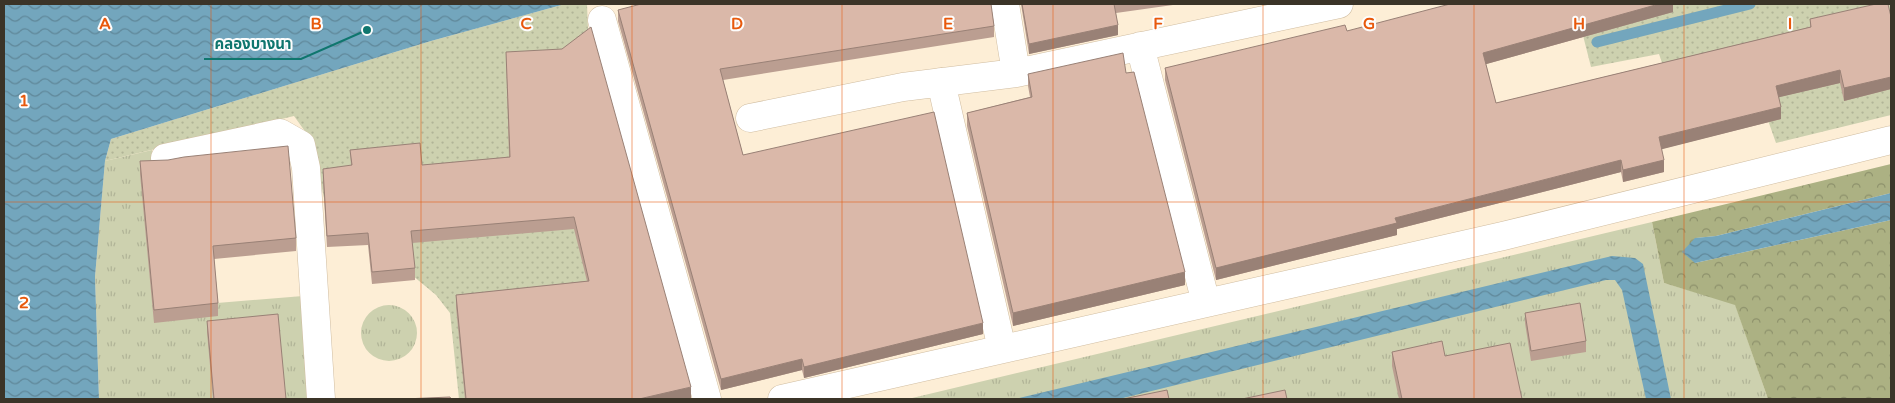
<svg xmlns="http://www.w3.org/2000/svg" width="1895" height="403" viewBox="0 0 1895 403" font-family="'Varela Round','Noto Sans Thai',sans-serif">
  <defs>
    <pattern id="grass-tufts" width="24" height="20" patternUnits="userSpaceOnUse" patternTransform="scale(1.25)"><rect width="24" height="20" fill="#cdd1af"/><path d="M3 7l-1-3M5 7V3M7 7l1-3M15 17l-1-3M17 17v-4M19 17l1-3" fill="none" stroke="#b1b497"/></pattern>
    <pattern id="forest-crowns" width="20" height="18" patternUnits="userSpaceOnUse" patternTransform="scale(1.25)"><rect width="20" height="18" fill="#acb183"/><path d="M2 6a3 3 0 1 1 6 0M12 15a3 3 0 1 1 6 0" fill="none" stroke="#8d916b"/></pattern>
    <pattern id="park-dots" width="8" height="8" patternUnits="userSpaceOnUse" patternTransform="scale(1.25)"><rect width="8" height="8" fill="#cdd1af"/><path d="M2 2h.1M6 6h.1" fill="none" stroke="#b1b497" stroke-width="1.8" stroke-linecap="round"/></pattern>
    <pattern id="water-waves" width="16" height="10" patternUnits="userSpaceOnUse" patternTransform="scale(1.25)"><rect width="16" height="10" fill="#73a6bd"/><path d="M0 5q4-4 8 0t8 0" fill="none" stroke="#60889a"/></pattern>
  </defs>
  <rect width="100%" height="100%" fill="#fdeed6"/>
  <path fill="url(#grass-tufts)" d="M 152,150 L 169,307 L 303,296 L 310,399 L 99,399 L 95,277 L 105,161 Z
    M 1652,222 L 1664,283 L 1735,304 L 1768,399 L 908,399 Z
    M361 333a28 28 0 1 1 56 0a28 28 0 1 1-56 0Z"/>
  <path fill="url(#forest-crowns)" d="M 1891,164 L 1891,193 L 1716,236 L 1696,238 L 1695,263 L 1891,220 L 1891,399 L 1768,399 L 1735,305 L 1664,283 L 1652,222 Z"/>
  <path fill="url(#park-dots)" d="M 565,4 L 587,4 L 588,30 L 654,399 L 459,399 L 450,313 L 436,295 L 325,203 L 312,141 L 294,116 L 105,161 L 111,139 L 431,41 Z
    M 1575,4 L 1891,4 L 1891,115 L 1776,143 L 1764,109 L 1684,128 L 1659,54 L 1591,67 Z"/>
  <path fill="url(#water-waves)" d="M 4,4 L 565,4 L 431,41 L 111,139 L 105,161 L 95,277 L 99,399 L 4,399 Z
    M 1891,193 L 1891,220 L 1695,263 L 1682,252 L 1695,238 L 1716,236 Z
    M 1612,256 L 1635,258 L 1643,264 L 1671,399 L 1646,399 L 1622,290 L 1615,280 L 1606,280 L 1119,399 L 1015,399 Z"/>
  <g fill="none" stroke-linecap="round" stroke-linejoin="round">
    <path stroke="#73a6bd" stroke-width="11" d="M 1597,42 L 1750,4"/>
    <defs>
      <path id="minor" d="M 1005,4 L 1016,73
        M 602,20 L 707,399
        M 1140,46 L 1206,303
        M 941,82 L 1002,349
        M 750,118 L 903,87 L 1016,73 L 1339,4
        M 165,158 L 280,133 L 301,145 L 306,168 L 321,399
        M 782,399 L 1503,236 L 1891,140"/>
    </defs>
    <use href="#minor" stroke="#d0bda1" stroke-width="29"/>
    <use href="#minor" stroke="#fff" stroke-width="28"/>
  </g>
  <path fill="#bb9e91" d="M 1021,4 L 1180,4 L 1116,13 L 1118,35 L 1029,54 Z
    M 1673,4 L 1673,12 L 1486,64 L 1496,103 L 1810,27 L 1810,19 L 1891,17 L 1891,89 L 1844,101 L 1840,83 L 1779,97 L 1781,119 L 1661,149 L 1664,172 L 1623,182 L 1621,172 L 1397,229 L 1397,235 L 1216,280 L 1165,80 L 1165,68 L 1347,31 Z
    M 618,10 L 994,26 L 994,37 L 723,80 L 743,155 L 983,334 L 804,378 L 802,370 L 721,390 L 618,21 Z
    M 506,52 L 691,399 L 465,399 L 456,307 L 456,295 L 587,281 L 574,229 L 412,243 L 415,268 L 415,280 L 372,284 L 368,245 L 327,247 L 323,181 L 323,169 L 351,166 L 350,150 L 422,165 L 509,157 Z
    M 1126,73 L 1185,285 L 1013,326 L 967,126 L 967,113 L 1030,97 L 1028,86 L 1028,74 Z
    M 140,161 L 296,238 L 296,251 L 214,259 L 218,303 L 218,316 L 154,323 L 140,174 Z
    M 1525,313 L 1586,341 L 1586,352 L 1531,361 L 1525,323 Z
    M 207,321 L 286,399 L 213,399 L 207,332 Z
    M 1392,352 L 1445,356 L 1522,399 L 1399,399 L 1392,366 Z"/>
  <path fill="#998176" d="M 1659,4 L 1673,4 L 1673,12 L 1483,65 L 1483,53 Z
    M 1118,25 L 1118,35 L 1029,54 L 1029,44 Z
    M 1840,70 L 1840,83 L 1776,98 L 1776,86 Z
    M 1891,77 L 1891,89 L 1844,101 L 1844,88 Z
    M 1781,107 L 1781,119 L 1659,150 L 1659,137 Z
    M 1621,160 L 1621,172 L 1397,229 L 1397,235 L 1216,280 L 1216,268 L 1395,218 Z
    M 1664,160 L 1664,172 L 1623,182 L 1623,170 Z
    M 1185,272 L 1185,285 L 1013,326 L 1013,313 Z
    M 983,323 L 983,334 L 804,378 L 804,367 Z
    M 802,359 L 802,370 L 721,390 L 721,379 Z
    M 691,387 L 691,399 L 639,399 Z"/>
  <path fill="#dab8a9" stroke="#998176" d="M 641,4 L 991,4 L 994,26 L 720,69 L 743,155 L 934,112 L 983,323 L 804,367 L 802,359 L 721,379 L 618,10 Z
    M 1022,4 L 1114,4 L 1118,25 L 1029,44 Z
    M 1450,4 L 1659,4 L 1483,53 L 1496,103 L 1811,27 L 1810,19 L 1876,4 L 1888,4 L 1891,17 L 1891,77 L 1844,88 L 1840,70 L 1776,86 L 1781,107 L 1659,137 L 1664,160 L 1623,170 L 1621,160 L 1395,218 L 1397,223 L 1216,268 L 1165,68 L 1345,25 L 1347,31 Z
    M 591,27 L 691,387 L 639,399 L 466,399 L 456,295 L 589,281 L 574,217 L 411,231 L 415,268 L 372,272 L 368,233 L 327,236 L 323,169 L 352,165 L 350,150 L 420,143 L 422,165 L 510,157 L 506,52 L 562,49 Z
    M 1123,53 L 1126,73 L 1134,72 L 1185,272 L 1013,313 L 967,113 L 1032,97 L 1028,74 Z
    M 288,146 L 296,238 L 213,246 L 218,303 L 154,310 L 140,161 L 168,160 L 184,157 Z
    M 1580,303 L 1586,341 L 1531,351 L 1525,313 Z
    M 278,314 L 286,399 L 214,399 L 207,321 Z
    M 1442,341 L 1445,356 L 1510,343 L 1522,399 L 1402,399 L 1392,352 Z
    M 1167,390 L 1169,399 L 1123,399 Z
    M 1285,390 L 1287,399 L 1242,399 Z
    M 450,397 L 451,399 L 404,399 Z"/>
  <path fill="none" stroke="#e8590c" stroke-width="1" stroke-opacity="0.55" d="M 211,4 L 211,399M 421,4 L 421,399M 632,4 L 632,399M 842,4 L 842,399M 1053,4 L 1053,399M 1263,4 L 1263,399M 1474,4 L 1474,399M 1684,4 L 1684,399M 4,202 L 1891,202"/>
  <g font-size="16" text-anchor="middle" font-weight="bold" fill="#e8590c" stroke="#fdfdfd" stroke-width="4" stroke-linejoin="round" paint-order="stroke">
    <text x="105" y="29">A</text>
    <text x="316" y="29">B</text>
    <text x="526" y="29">C</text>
    <text x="737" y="29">D</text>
    <text x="948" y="29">E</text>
    <text x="1158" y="29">F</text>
    <text x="1369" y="29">G</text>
    <text x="1579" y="29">H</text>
    <text x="1790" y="29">I</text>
    <text x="24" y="106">1</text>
    <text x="24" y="308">2</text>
  </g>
  <path fill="none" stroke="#0f766e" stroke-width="2" d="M367 30L301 59H204"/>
  <circle fill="#0f766e" stroke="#fdfdfd" stroke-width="2" cx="367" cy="30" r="5"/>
  <g font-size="15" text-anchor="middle" font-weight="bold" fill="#0f766e" stroke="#fdfdfd" stroke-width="4" stroke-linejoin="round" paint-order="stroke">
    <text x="253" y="49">คลองบางนา</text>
  </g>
  <rect width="1895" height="403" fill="none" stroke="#3b3428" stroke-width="10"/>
</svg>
